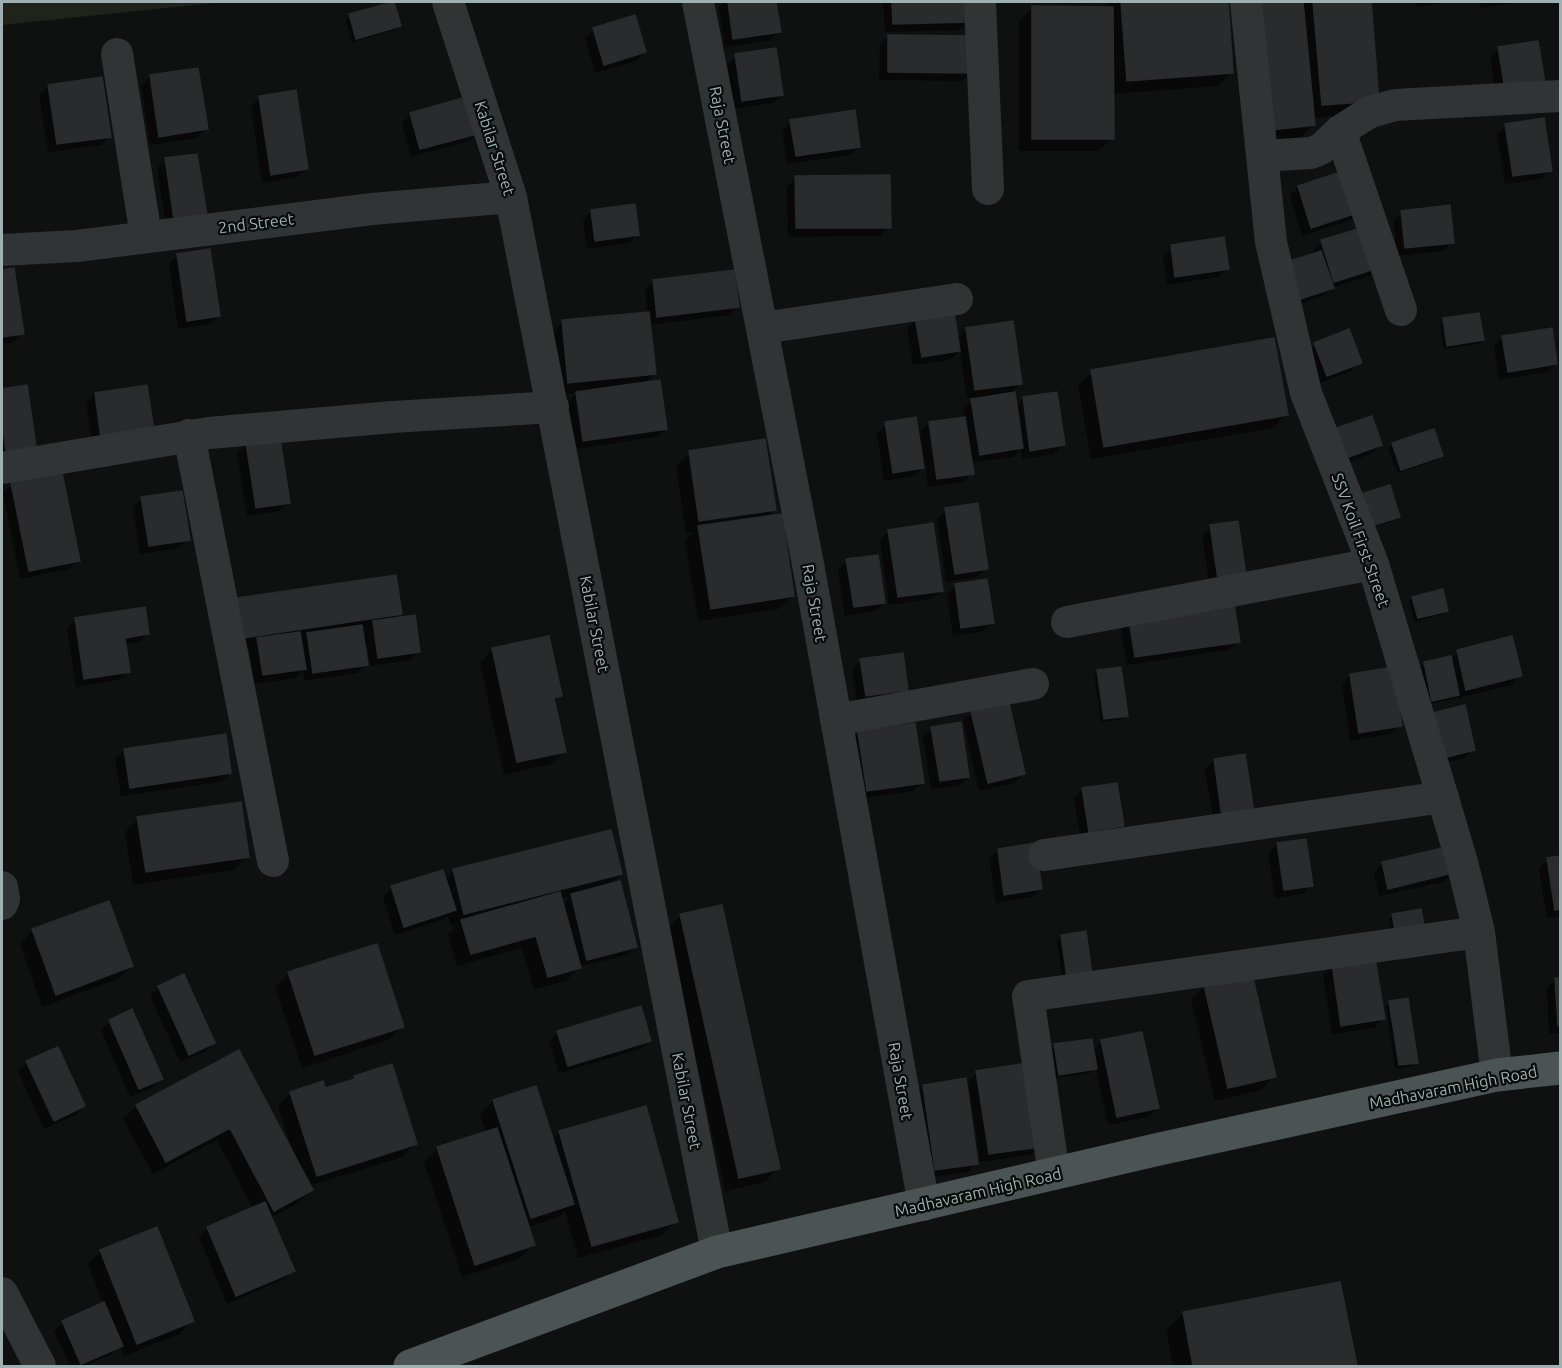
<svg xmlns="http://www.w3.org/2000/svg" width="1562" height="1368" viewBox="0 0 1562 1368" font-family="Ubuntu,sans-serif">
  <rect width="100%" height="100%" fill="#0f1010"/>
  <path fill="#1f231b" d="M 2,2 L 224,2 L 2,25 Z"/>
  <path fill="#0007" fill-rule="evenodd" d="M 724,2 L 775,2 L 779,31 L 770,40 L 725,47 L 719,7 Z
    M 883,2 L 967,2 L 968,21 L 959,30 L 885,32 Z
    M 1107,2 L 1226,2 L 1231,73 L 1218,86 L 1112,94 L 1112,138 L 1099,151 L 1019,151 L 1019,21 L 1033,8 L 1107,8 Z
    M 1246,2 L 1369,2 L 1378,100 L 1364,113 L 1313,118 L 1313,125 L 1300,138 L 1259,142 Z
    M 1416,2 L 1447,2 L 1417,7 Z
    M 1480,2 L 1519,2 L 1481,8 Z
    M 350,15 L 399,26 L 395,30 L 352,42 L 346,20 Z
    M 594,29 L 645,52 L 636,61 L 595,73 L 585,38 Z
    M 889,36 L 971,73 L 962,81 L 879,80 L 880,45 Z
    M 1499,48 L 1534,92 L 1496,97 L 1490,57 Z
    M 736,56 L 782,94 L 773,103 L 734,109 L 727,65 Z
    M 150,77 L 206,129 L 197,138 L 150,145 L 141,86 Z
    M 48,86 L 110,136 L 101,145 L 48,152 L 39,95 Z
    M 260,97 L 307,168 L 298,177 L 262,183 L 251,106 Z
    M 411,114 L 479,132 L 470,141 L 411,157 L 402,123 Z
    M 791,122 L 859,146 L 850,155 L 787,164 L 782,131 Z
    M 1506,125 L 1550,170 L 1541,179 L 1505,184 L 1497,134 Z
    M 166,160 L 206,221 L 167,234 L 157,168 Z
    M 1346,172 L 1359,212 L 1350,221 L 1302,236 L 1290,196 L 1298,187 Z
    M 796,178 L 889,227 L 880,236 L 788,237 L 787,187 Z
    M 592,211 L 638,234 L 629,243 L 587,249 L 583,220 Z
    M 1402,212 L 1452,242 L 1443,251 L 1397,256 L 1393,221 Z
    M 1367,228 L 1379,267 L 1370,276 L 1331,288 L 1323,296 L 1282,310 L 1314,255 L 1313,251 L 1322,242 Z
    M 1172,247 L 1227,269 L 1218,277 L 1167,285 L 1163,256 Z
    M 178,255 L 219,316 L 210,324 L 178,329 L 169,264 Z
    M 12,270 L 22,333 L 13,342 L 2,344 L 2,272 Z
    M 654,281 L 738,306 L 729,315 L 649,325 L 654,374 L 644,384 L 666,429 L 657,437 L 574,449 L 568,402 L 577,393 L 555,395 L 549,335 L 563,322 L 647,313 L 645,290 Z
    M 916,319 L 957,339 L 967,329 L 1021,383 L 1009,394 L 1016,406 L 1023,399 L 1063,445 L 1054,454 L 1022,459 L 1021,449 L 1013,457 L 970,463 L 972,473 L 963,482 L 928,487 L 925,465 L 914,476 L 884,481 L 877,433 L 886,424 L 921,459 L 924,458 L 920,432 L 929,423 L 965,418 L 963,409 L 975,397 L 967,398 L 960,350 L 950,360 L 913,365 L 907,328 Z
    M 1444,320 L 1482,340 L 1478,344 L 1443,349 L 1440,324 Z
    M 1503,337 L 1556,364 L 1547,372 L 1499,380 L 1494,346 Z
    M 1315,345 L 1360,362 L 1351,371 L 1318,384 L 1306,353 Z
    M 1092,372 L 1286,414 L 1273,428 L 1091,459 L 1078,385 Z
    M 26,387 L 36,452 L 2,465 L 2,391 Z
    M 146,387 L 93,447 L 86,403 L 95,394 Z
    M 1433,431 L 1441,456 L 1437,460 L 1397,473 L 1388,448 L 1392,444 Z
    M 1327,433 L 1380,445 L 1371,454 L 1328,469 Z
    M 246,444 L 288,503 L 279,511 L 247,516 L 237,453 Z
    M 690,452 L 774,509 L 766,518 L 793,596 L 779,609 L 698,621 L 685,541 L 694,532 L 686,533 L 676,466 Z
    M 12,485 L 78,561 L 69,569 L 20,579 L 3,493 Z
    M 1355,497 L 1398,517 L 1394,521 L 1361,531 Z
    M 142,499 L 188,539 L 179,548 L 140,554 L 133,507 Z
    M 946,510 L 986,569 L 977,577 L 946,582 L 937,519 Z
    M 1211,527 L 1246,582 L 1211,594 L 1202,536 Z
    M 889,531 L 941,590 L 932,599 L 889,605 L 880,540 Z
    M 847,561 L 884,603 L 875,611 L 845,616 L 838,570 Z
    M 956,585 L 992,622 L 983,631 L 953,636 L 947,594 Z
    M 1413,598 L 1447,610 L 1443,614 L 1414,622 L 1409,602 Z
    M 400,613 L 394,620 L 418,651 L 410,660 L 370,666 L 367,646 L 364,646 L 366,664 L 357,673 L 304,681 L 303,671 L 295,678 L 254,684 L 249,647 L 223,651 L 217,614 Z
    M 76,619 L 148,633 L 139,642 L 124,644 L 128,671 L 119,680 L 76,687 L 67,628 Z
    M 1120,624 L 1238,642 L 1229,650 L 1127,665 Z
    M 493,649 L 560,695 L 554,702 L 564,751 L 551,764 L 504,775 L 480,663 Z
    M 1458,652 L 1520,676 L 1511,685 L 1458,698 L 1457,695 L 1454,699 L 1429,704 L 1421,668 L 1425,664 L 1450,660 Z
    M 861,660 L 907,689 L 898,698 L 857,704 L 852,669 Z
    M 1098,671 L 1127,715 L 1123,719 L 1101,722 L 1094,675 Z
    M 1351,675 L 1400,726 L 1391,734 L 1350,741 L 1342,684 Z
    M 972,712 L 1023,774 L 1014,783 L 979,791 L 963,721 Z
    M 1425,723 L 1473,749 L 1464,758 L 1435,765 Z
    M 932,728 L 968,777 L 959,786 L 931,789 L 923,737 Z
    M 859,733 L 922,782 L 913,791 L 859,799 L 850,742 Z
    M 124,750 L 230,773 L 221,782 L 121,796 L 115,759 Z
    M 1214,760 L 1252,812 L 1214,825 L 1205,769 Z
    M 1083,789 L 1122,826 L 1113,835 L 1081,840 L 1074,798 Z
    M 138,819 L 248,856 L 234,870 L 133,885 L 125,832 Z
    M 1277,844 L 1311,885 L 1302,894 L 1275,898 L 1268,853 Z
    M 998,850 L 1041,889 L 1032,897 L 996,903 L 989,859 Z
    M 1560,858 L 1560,916 L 1547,918 L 1539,869 L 1548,860 Z
    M 1382,864 L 1452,873 L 1443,882 L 1379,896 L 1374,873 Z
    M 454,871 L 621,874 L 610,885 L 635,946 L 627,955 L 579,967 L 566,981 L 534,989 L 522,948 L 457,966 L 448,934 L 458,924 L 451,926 L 448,916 L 445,919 L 395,935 L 383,897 L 392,888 L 444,880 ZM 570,897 L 562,905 L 560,899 Z
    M 1420,911 L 1392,939 L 1389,919 L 1393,915 Z
    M 681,915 L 778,1168 L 765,1182 L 725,1191 L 667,929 Z
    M 33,930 L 131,966 L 118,979 L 42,1007 L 20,944 Z
    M 1061,936 L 1091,973 L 1063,981 L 1057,941 Z
    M 1332,965 L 1383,1019 L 1374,1028 L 1332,1034 L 1323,974 Z
    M 289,973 L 402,1026 L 389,1040 L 302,1068 L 275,987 Z
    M 1556,979 L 1560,979 L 1560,1033 L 1549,1034 L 1547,988 Z
    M 1205,986 L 1274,1076 L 1261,1090 L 1215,1101 L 1191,999 Z
    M 159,987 L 214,1043 L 205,1052 L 180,1062 L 150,996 Z
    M 1390,1002 L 1416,1062 L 1412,1066 L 1395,1069 L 1386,1006 Z
    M 110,1021 L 161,1079 L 152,1088 L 130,1097 L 101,1030 Z
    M 558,1032 L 650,1041 L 641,1049 L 559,1073 L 549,1041 Z
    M 1101,1042 L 1157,1108 L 1148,1117 L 1108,1125 L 1096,1068 L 1091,1073 L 1055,1078 L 1051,1050 L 1055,1046 L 1092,1051 Z
    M 238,1052 L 290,1150 L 292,1149 L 278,1106 L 291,1093 L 325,1090 L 349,1083 L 355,1077 L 415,1143 L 402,1157 L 309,1186 L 311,1190 L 298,1203 L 270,1218 L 293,1271 L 284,1279 L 227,1304 L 199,1237 L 207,1229 L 253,1209 L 217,1140 L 153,1174 L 123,1119 L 137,1106 Z
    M 27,1063 L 84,1106 L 75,1115 L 44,1129 L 18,1071 Z
    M 977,1072 L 1039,1146 L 1030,1155 L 980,1162 L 968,1081 Z
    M 923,1086 L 976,1163 L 968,1172 L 927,1178 L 914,1095 Z
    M 493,1101 L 552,1140 L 560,1132 L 676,1221 L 663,1235 L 578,1258 L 565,1211 L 559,1217 L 528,1227 L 533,1245 L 520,1258 L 462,1277 L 424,1162 L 438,1148 L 486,1132 L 480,1114 Z
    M 101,1251 L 192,1321 L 179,1334 L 124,1356 L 120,1347 L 112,1354 L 85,1366 L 70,1366 L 54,1331 L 63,1322 L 103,1304 L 88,1264 Z
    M 1339,1283 L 1355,1366 L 1173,1366 L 1166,1331 L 1183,1313 Z"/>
  <path fill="#2a2b2d" stroke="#292b2c" stroke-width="1.5" d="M 394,2 L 401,26 L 356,39 L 349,14 Z
    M 728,2 L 776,2 L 781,32 L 733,39 Z
    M 892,2 L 969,2 L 970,22 L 893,24 Z
    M 1121,2 L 1228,2 L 1233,73 L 1127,81 Z
    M 1260,2 L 1303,2 L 1315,125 L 1272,130 Z
    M 1313,2 L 1371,2 L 1379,101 L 1322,105 Z
    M 1032,6 L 1113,7 L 1114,139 L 1032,139 Z
    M 635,15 L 646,52 L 604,65 L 593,28 Z
    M 888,35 L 972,36 L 972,73 L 888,72 Z
    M 1538,41 L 1545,83 L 1505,89 L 1498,47 Z
    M 776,48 L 783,95 L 742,101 L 735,54 Z
    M 198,68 L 208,129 L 159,137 L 150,75 Z
    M 102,77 L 111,137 L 57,144 L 48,85 Z
    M 296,90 L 308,169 L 271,175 L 259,96 Z
    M 470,96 L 481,133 L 420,149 L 410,113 Z
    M 855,110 L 860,147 L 796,156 L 790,120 Z
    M 1544,118 L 1552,171 L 1513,176 L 1505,124 Z
    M 197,154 L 208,221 L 175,226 L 165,158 Z
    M 1347,170 L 1360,212 L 1311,228 L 1298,186 Z
    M 890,175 L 891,228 L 796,228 L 795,176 Z
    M 635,204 L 639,235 L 595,241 L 591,210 Z
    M 1450,205 L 1454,243 L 1405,248 L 1401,211 Z
    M 1368,226 L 1381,267 L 1334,282 L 1321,240 Z
    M 1224,237 L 1229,269 L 1175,277 L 1171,245 Z
    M 210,249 L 220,316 L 187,321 L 177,254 Z
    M 1321,251 L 1334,288 L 1291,302 L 1278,265 Z
    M 14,268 L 24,334 L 2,337 L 2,270 Z
    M 734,270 L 739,307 L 657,317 L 653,280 Z
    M 649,312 L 656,374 L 568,383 L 562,320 Z
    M 954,312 L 960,351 L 922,357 L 915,317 Z
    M 1479,313 L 1484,340 L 1447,346 L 1443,318 Z
    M 1013,321 L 1022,384 L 975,390 L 966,328 Z
    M 1552,328 L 1557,364 L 1508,372 L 1502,336 Z
    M 1349,329 L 1362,363 L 1327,376 L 1314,343 Z
    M 1274,338 L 1288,415 L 1104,447 L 1091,370 Z
    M 660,380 L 667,429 L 583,441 L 576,392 Z
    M 27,385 L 37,453 L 7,458 L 2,422 L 2,389 Z
    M 147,385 L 154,431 L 101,439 L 95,393 Z
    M 1015,392 L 1023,448 L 980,455 L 971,399 Z
    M 1057,392 L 1065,445 L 1030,451 L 1023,397 Z
    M 1372,416 L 1382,445 L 1337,461 L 1327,431 Z
    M 916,417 L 924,468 L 893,473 L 885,422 Z
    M 965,417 L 974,474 L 937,479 L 929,422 Z
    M 1434,429 L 1443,456 L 1401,470 L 1392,443 Z
    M 280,438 L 290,503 L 256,508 L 246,443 Z
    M 765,439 L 776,510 L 699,521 L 689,451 Z
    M 62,473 L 80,561 L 29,571 L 11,483 Z
    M 1390,485 L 1400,517 L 1365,528 L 1354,496 Z
    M 182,491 L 190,540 L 149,546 L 141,497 Z
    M 978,503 L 988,569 L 955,574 L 945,508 Z
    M 782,514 L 794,596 L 711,609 L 698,526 Z
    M 1238,521 L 1247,582 L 1219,586 L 1210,525 Z
    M 933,523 L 943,591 L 898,597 L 888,530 Z
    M 878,555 L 885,603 L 854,607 L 846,559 Z
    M 396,575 L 402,614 L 236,639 L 230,599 Z
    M 987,579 L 994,623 L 961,628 L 955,584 Z
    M 1443,589 L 1448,611 L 1418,618 L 1412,597 Z
    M 1233,598 L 1240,642 L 1135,657 L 1128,614 Z
    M 145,607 L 149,634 L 125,638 L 130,672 L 84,679 L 75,618 Z
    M 415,615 L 420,652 L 378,658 L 373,621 Z
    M 362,625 L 368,665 L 313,673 L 307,633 Z
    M 300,632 L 306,669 L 263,675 L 257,638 Z
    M 549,636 L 562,696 L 554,698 L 566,752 L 517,762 L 492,648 Z
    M 1512,636 L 1522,676 L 1466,690 L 1457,650 Z
    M 903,653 L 908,690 L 866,696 L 860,659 Z
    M 1451,656 L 1459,695 L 1432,701 L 1424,662 Z
    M 1121,667 L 1128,716 L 1104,719 L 1097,670 Z
    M 1393,667 L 1402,726 L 1359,733 L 1350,674 Z
    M 1009,703 L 1025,774 L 988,783 L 971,711 Z
    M 1465,705 L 1475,750 L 1443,758 L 1433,713 Z
    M 961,722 L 969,777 L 940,781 L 931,727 Z
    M 915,723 L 924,783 L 867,791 L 858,732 Z
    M 226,734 L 231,773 L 130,788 L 124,749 Z
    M 1245,754 L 1254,812 L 1222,817 L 1214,759 Z
    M 1117,783 L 1124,826 L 1089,832 L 1082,788 Z
    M 241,802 L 249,857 L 146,872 L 137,817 Z
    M 611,830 L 622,874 L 464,914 L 453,869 Z
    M 1306,839 L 1313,886 L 1284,890 L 1277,843 Z
    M 1035,843 L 1042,889 L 1004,895 L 998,849 Z
    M 1447,847 L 1453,873 L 1388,889 L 1382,862 Z
    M 1560,856 L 1560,909 L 1555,910 L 1547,858 Z
    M 443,870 L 456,910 L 404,927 L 391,886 Z
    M 620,881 L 637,947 L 587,960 L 571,894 Z
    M 560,892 L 581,968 L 548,977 L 536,936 L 471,954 L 461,920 Z
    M 109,901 L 133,966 L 56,995 L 32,929 Z
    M 722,905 L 780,1169 L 739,1178 L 680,914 Z
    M 1421,909 L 1425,931 L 1396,935 L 1392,914 Z
    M 1086,931 L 1092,974 L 1067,978 L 1061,935 Z
    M 377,944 L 404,1027 L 315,1055 L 288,972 Z
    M 1375,958 L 1385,1019 L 1341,1026 L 1332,964 Z
    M 184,974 L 215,1043 L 189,1055 L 158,986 Z
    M 1252,974 L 1276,1077 L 1228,1088 L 1204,985 Z
    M 1555,978 L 1560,978 L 1560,1026 L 1558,1026 Z
    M 1408,998 L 1418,1063 L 1399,1065 L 1389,1001 Z
    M 641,1006 L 651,1041 L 568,1066 L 557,1031 Z
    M 132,1009 L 163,1079 L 139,1089 L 109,1020 Z
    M 1142,1032 L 1159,1108 L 1117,1117 L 1101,1040 Z
    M 1092,1039 L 1097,1069 L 1059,1075 L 1054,1044 Z
    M 58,1047 L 85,1106 L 54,1121 L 26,1061 Z
    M 239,1050 L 313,1190 L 274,1211 L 230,1128 L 166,1162 L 136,1105 Z
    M 1028,1063 L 1040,1147 L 989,1154 L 976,1071 Z
    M 392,1064 L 417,1144 L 317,1176 L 290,1092 L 323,1081 L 325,1088 L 355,1079 L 354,1076 Z
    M 966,1078 L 978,1164 L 935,1170 L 923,1085 Z
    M 536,1086 L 574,1204 L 531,1218 L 493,1100 Z
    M 646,1106 L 678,1222 L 592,1246 L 559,1131 Z
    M 497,1128 L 535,1245 L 475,1265 L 437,1147 Z
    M 265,1202 L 295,1271 L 236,1296 L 207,1227 Z
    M 157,1227 L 194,1321 L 137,1344 L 100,1250 Z
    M 1340,1282 L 1357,1366 L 1193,1366 L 1183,1312 Z
    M 104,1302 L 123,1346 L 81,1364 L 62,1321 Z"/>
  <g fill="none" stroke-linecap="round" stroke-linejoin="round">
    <path stroke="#303435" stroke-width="32" d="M 448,2 L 511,197 L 717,1252
      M 698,2 L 808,564 L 924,1205
      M 980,2 L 988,189
      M 1246,2 L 1271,242 L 1306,393 L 1373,564 L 1462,862 L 1479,932 L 1497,1075
      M 117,54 L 146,236
      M 1340,131 L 1401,310
      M 1262,156 L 1311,153 L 1321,149 L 1340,131 L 1370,112 L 1395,105 L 1560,96
      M 2,250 L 77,246 L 372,209 L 511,197
      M 763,328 L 957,299
      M 189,435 L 273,861
      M 2,468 L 209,433 L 393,417 L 553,407
      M 1067,622 L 1373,564
      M 836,720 L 1033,684
      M 1044,855 L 1443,797
      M 2,887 L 4,899 L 2,904
      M 1054,1174 L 1028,996 L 1479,932
      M 2,1293 L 40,1366"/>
    <path stroke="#4c5355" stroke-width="33" d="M 410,1366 L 717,1252 L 1155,1150 L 1497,1075 L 1560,1068"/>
  </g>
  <g text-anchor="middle" stroke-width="4.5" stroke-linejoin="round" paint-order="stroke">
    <g font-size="16" fill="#9fb0b2" stroke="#0a0b0b">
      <text transform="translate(723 125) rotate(79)" y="6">Raja Street</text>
      <text transform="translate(495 148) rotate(72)" y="6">Kabilar Street</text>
      <text transform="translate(256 223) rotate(-7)" y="6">2nd Street</text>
      <text transform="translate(1361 540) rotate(70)" y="6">SSV Koil First Street</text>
      <text transform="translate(815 603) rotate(80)" y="6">Raja Street</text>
      <text transform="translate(595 624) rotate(79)" y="6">Kabilar Street</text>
      <text transform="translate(901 1081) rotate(80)" y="6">Raja Street</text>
      <text transform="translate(1453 1087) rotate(-11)" y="6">Madhavaram High Road</text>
      <text transform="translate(687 1101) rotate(79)" y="6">Kabilar Street</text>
      <text transform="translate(978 1192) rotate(-13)" y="6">Madhavaram High Road</text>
    </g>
  </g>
  <rect width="1562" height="1368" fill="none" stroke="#9fb0b2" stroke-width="6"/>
</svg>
